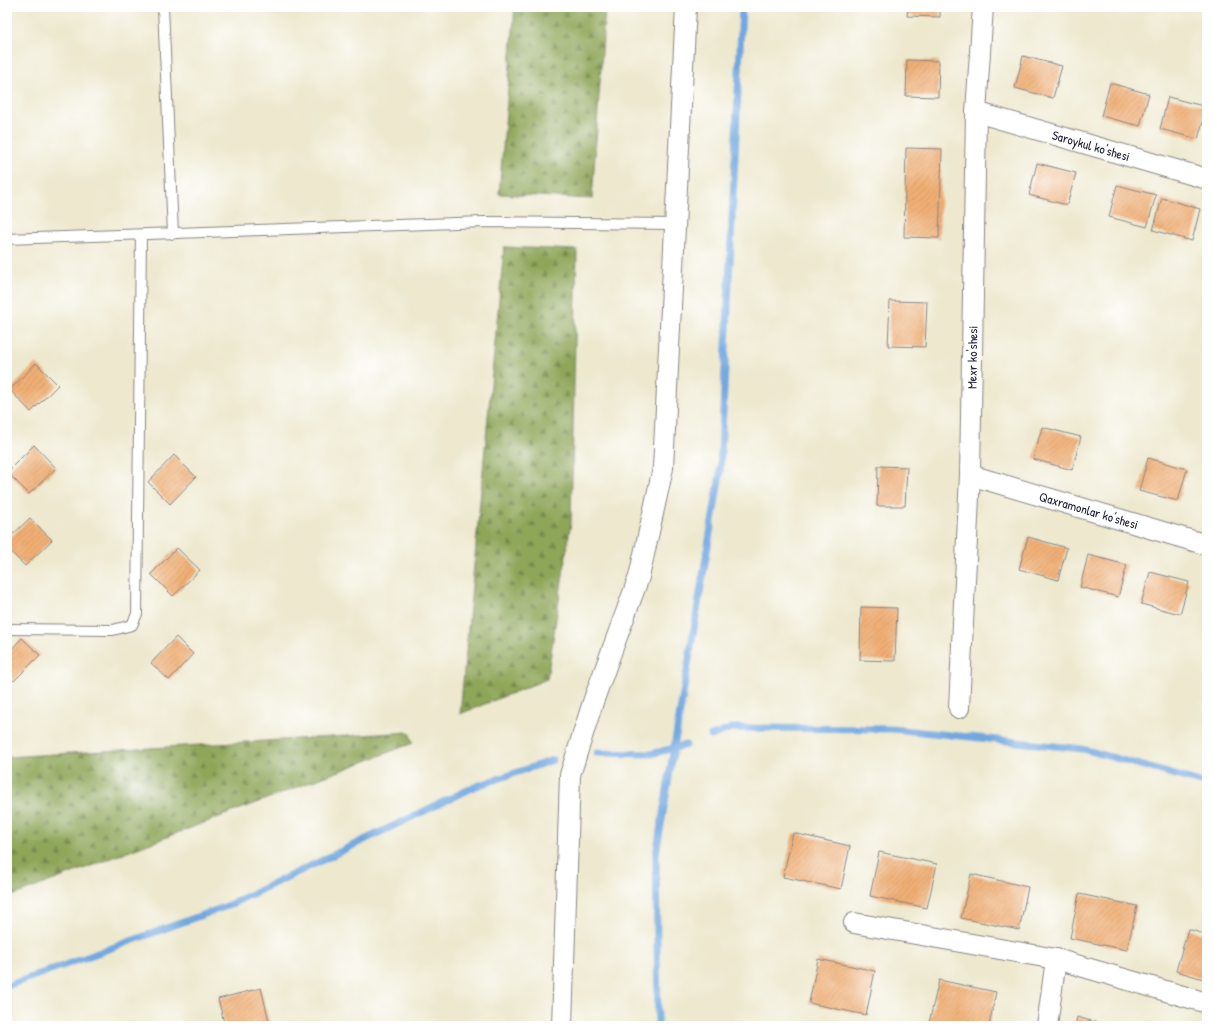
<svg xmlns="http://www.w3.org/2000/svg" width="1214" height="1033" viewBox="0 0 1214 1033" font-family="'Patrick Hand',sans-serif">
  <defs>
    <pattern id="forest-firs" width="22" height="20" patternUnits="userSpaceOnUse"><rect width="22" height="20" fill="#8ea659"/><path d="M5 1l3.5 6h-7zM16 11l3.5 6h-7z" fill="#74874b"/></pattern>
    <pattern id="building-hatch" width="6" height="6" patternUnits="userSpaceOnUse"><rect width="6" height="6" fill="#f0af74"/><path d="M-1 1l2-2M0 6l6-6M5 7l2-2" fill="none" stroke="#ce9665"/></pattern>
  </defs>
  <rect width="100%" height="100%" fill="#fff"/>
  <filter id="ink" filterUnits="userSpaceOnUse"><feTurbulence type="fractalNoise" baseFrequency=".025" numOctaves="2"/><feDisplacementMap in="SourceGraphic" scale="8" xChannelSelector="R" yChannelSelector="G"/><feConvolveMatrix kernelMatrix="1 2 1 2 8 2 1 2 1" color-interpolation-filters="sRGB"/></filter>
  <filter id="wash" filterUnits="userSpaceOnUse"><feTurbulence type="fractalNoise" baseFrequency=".012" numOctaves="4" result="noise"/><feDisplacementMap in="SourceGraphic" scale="16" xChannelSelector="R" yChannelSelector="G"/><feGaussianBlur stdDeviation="0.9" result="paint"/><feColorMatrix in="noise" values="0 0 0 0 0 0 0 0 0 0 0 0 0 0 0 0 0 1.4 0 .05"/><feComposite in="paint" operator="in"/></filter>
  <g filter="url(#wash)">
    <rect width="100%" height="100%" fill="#ede8ce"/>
    <path fill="url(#forest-firs)" stroke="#58644a" d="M 515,7 L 605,7 L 592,199 L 499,194 Z
      M 504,247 L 577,250 L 571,522 L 547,679 L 460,714 Z
      M 409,732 L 413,743 L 7,898 L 7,757 Z"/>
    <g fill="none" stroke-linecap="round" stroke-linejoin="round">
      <path stroke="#72a7df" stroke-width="7" d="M 711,736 L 732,728 L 893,729 L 1083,749 L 1207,784
        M 597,753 L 651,754 L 686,745
        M 7,986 L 227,906 L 474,787 L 553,760
        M 658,1026 L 656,855 L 720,474 L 742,7"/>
    </g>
    <g id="blocks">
      <path fill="url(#building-hatch)" d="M 908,7 L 940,7 L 940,17 L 907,16 Z
        M 1023,56 L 1062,66 L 1053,98 L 1015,88 Z
        M 907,60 L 939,61 L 938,97 L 906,96 Z
        M 1110,83 L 1149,94 L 1140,126 L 1101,116 Z
        M 1168,97 L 1207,107 L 1198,139 L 1160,129 Z
        M 906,148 L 942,149 L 939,238 L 904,237 Z
        M 1037,163 L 1076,173 L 1067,205 L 1029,195 Z
        M 1117,185 L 1156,195 L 1147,227 L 1109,217 Z
        M 1162,198 L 1200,209 L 1192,241 L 1153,230 Z
        M 890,301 L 927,302 L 925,347 L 888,346 Z
        M 36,363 L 58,385 L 31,412 L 10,390 Z
        M 1042,427 L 1081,437 L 1072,470 L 1033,459 Z
        M 34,445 L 56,468 L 29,494 L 7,472 Z
        M 174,455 L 196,477 L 170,504 L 148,482 Z
        M 1148,458 L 1187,469 L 1178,501 L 1139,491 Z
        M 878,466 L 907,467 L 905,506 L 877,506 Z
        M 30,518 L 52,540 L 25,566 L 7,548 L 7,540 Z
        M 1028,537 L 1067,548 L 1058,580 L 1019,569 Z
        M 177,548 L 200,570 L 173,596 L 151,574 Z
        M 1088,555 L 1127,565 L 1118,597 L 1080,587 Z
        M 1150,572 L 1189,582 L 1180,614 L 1141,604 Z
        M 861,607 L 897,608 L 895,661 L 860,660 Z
        M 176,637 L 193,654 L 169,680 L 151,663 Z
        M 22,638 L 40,655 L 14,681 L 7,674 L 7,654 Z
        M 793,833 L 850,846 L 841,889 L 783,877 Z
        M 879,852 L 937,864 L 927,908 L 870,896 Z
        M 971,874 L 1028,887 L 1019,930 L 961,918 Z
        M 1079,894 L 1137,906 L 1127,950 L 1070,938 Z
        M 1188,929 L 1207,935 L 1207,980 L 1176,971 Z
        M 818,959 L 875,971 L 866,1015 L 809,1003 Z
        M 939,980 L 996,992 L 989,1026 L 941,1026 L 929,1023 Z
        M 261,988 L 270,1025 L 225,1026 L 218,999 Z
        M 1077,1017 L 1109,1026 L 1075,1026 Z"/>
    </g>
  </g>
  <g filter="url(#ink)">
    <use href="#blocks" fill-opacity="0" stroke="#888584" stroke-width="1"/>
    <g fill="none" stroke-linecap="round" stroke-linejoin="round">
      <defs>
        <path id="service" d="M 163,7 L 173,234
          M 7,239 L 484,222 L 676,224
          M 7,629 L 113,630 L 132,625 L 137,614 L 141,235"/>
        <g id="minor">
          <path id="s1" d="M 976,112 L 1207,179"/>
          <path id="s2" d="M 970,475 L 1207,545"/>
          <path id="s3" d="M 959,708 L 970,475 L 976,112 L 983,7"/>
          <path d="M 854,923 L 1056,959 L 1207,1003"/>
          <path d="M 562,1026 L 570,775 L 594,699 L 639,577 L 663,468 L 686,7"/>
          <path d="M 1047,1026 L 1056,959"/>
        </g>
      </defs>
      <use href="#service" stroke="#888584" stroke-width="12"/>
      <use href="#minor" stroke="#888584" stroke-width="22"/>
      <use href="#service" stroke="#fff" stroke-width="10"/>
      <use href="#minor" stroke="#fff" stroke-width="20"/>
    </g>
  </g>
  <g text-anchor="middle" stroke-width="3" stroke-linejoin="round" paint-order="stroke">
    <g font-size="13" fill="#22223b" stroke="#fff">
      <text dy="5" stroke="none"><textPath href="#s1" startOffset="120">Saroykul ko'shesi</textPath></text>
      <text dy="5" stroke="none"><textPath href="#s3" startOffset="351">Mexr ko'shesi</textPath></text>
      <text dy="5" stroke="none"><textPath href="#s2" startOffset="124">Qaxramonlar ko'shesi</textPath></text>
    </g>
  </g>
  <rect width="1214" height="1033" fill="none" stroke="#fff" stroke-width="24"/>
</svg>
